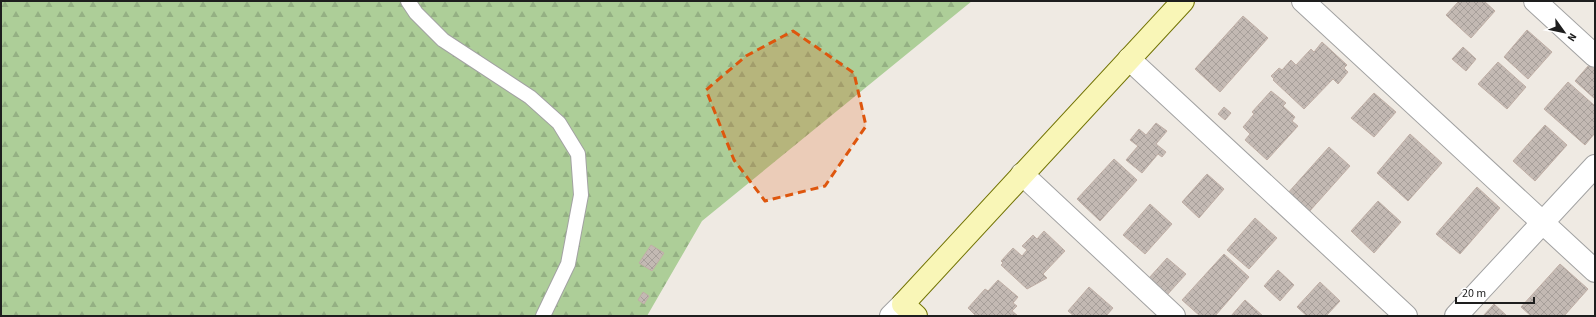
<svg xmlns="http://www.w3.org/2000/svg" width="1596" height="317" viewBox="0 0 1596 317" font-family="'Source Sans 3',sans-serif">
  <defs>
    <pattern id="forest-firs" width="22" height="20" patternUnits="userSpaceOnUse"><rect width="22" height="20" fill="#adce98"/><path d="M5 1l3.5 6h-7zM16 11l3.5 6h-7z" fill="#94b083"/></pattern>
    <pattern id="building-cross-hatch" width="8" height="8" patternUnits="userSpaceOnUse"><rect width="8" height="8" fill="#c3b9b3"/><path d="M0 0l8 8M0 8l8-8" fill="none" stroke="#a79f9a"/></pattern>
  </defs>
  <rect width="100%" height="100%" fill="#efeae3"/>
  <path fill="url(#forest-firs)" d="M 1,1 L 972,1 L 702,221 L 647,316 L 1,316 Z"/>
  <path fill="url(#building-cross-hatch)" stroke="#c0afa6" d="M 1459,1 L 1484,1 L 1495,11 L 1471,38 L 1446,15 Z
    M 1243,16 L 1268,38 L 1220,92 L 1195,69 Z
    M 1527,30 L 1552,52 L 1528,79 L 1504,57 Z
    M 1322,42 L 1347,65 L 1344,68 L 1348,72 L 1338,84 L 1333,79 L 1304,109 L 1273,80 L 1274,79 L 1271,76 L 1279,68 L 1282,70 L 1291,60 L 1296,65 L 1311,49 L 1314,52 Z
    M 1463,47 L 1476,59 L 1466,71 L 1452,59 Z
    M 1498,62 L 1526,87 L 1507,109 L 1478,84 Z
    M 1589,65 L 1595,70 L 1595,99 L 1575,81 Z
    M 1568,82 L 1595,106 L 1595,133 L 1585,145 L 1544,109 Z
    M 1271,91 L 1286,103 L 1283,106 L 1295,117 L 1292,121 L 1298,126 L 1267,160 L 1245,140 L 1250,134 L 1243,127 L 1254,114 L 1252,112 Z
    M 1374,93 L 1396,112 L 1374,137 L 1351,118 Z
    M 1224,107 L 1231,113 L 1225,120 L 1218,114 Z
    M 1156,123 L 1167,131 L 1156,144 L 1166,152 L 1162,157 L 1158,154 L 1142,173 L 1126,160 L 1138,146 L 1130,140 L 1139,129 L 1146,135 Z
    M 1545,125 L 1567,145 L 1535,181 L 1513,161 Z
    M 1410,134 L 1442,163 L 1408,201 L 1377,173 Z
    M 1329,147 L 1350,166 L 1308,213 L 1287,194 Z
    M 1114,159 L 1137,180 L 1100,221 L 1077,199 Z
    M 1207,174 L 1224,189 L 1199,218 L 1182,202 Z
    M 1477,187 L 1500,208 L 1460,254 L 1436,234 Z
    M 1378,201 L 1401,222 L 1374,253 L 1351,231 Z
    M 1150,204 L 1172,224 L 1145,254 L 1123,235 Z
    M 1255,218 L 1277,238 L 1249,269 L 1227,250 Z
    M 1044,231 L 1065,251 L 1043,274 L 1047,278 L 1027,289 L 1001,265 L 1003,263 L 1001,261 L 1013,248 L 1022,256 L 1027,250 L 1022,246 L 1033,235 L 1037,239 Z
    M 651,245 L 664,253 L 652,271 L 639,263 Z
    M 1224,254 L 1249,277 L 1215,316 L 1200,316 L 1182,300 Z
    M 1167,258 L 1186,274 L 1167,295 L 1149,278 Z
    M 1560,264 L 1588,289 L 1564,316 L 1531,316 L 1521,307 Z
    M 1278,270 L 1294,285 L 1280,301 L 1264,286 Z
    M 998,280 L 1018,297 L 1013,303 L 1017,306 L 1012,311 L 1018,316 L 976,316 L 968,308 L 985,289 L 988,291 Z
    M 1320,282 L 1340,301 L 1326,316 L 1307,316 L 1297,307 Z
    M 1089,287 L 1113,308 L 1106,316 L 1074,316 L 1068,311 Z
    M 643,292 L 649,296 L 644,304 L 638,300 Z
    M 1245,300 L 1263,316 L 1231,316 Z
    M 1494,304 L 1507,316 L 1483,316 Z"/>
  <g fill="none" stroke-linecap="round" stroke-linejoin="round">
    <defs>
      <path id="lane" d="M 408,1 L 416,13 L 443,40 L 530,97 L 559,123 L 578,154 L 581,195 L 568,264 L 543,316"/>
      <path id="street" d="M 1303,1 L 1595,271
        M 1535,1 L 1595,56
        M 1129,59 L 1406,316
        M 1022,174 L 1174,316
        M 891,316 L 903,304
        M 1456,316 L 1595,166"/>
      <path id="secondary" d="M 916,316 L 903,304 L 1183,1"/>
    </defs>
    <use href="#lane" stroke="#a2a2a2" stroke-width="16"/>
    <use href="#street" stroke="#a2a2a2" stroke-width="24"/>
    <use href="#secondary" stroke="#737405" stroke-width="24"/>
    <use href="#lane" stroke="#fff" stroke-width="14"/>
    <use href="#street" stroke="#fff" stroke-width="22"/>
    <use href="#secondary" stroke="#f9f6b7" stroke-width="22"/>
  </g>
  <path fill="#de560d" fill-opacity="0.2" stroke="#de560d" stroke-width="3" stroke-dasharray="8 5" stroke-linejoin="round" d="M 793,31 L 854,73 L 866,126 L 825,186 L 765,201 L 734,160 L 706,90 L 746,56 Z"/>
  <rect width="1596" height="317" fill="none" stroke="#1e1e1e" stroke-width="4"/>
  <g transform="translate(1564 32) rotate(123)" stroke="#ffffff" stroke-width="3" paint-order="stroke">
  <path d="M0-3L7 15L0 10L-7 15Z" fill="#1e1e1e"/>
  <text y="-6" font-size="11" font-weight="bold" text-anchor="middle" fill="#1e1e1e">N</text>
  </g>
  <path d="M1456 297v6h78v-6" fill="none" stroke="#1e1e1e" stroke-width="2"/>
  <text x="1462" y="297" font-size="12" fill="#1e1e1e" stroke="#ffffff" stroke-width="3" paint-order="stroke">20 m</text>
</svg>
